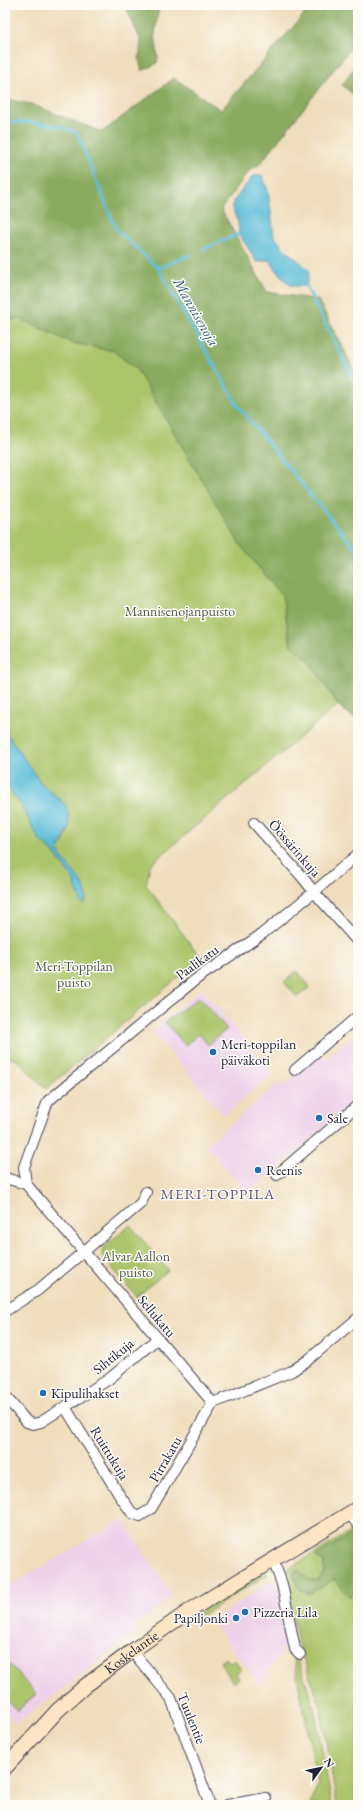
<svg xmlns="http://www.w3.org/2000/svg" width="363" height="1810" viewBox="0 0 363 1810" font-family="'EB Garamond',serif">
  <rect width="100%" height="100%" fill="#fdfcf7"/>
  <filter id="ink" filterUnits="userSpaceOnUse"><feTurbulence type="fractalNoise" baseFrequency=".025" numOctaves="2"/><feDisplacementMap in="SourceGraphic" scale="8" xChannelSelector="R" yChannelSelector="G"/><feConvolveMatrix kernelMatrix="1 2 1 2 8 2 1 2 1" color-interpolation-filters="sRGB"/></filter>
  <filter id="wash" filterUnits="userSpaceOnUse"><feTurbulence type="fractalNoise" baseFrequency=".012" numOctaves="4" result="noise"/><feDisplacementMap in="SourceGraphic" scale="16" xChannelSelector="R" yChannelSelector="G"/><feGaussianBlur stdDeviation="0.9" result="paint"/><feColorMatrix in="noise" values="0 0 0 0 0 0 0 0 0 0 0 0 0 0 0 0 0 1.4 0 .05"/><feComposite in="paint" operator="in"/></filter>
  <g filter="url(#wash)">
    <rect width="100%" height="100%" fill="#efddbb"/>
    <path fill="#edd1e9" d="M 202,989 L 273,1073 L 224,1115 L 152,1031 Z
      M 358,1031 L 358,1099 L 247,1194 L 206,1145 L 279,1083 L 282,1087 L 321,1054 L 326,1059 Z
      M 123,1519 L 172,1596 L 134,1627 L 136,1631 L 125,1641 L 16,1724 L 5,1710 L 5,1589 Z
      M 270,1581 L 279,1582 L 289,1644 L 283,1649 L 260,1685 L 212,1622 Z"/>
    <path fill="#acc56a" stroke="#677452" d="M 5,123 L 358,552 L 358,721 L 338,705 L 150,865 L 146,885 L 201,958 L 46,1089 L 17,1060 L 5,1056 L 5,784 L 21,805 L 27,817 L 73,879 L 78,890 L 81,882 L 64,862 L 58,851 L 68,833 L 66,805 L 41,783 L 5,731 Z
      M 297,971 L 310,987 L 297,997 L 284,982 Z
      M 199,997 L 227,1029 L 208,1045 L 199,1034 L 185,1045 L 165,1022 Z
      M 130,1225 L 168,1270 L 137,1297 L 102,1256 L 103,1248 Z
      M 353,1530 L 357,1532 L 358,1540 L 358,1805 L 337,1805 L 320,1706 L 297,1640 L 285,1576 L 288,1569 Z
      M 266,1571 L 267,1575 L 202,1615 L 198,1613 Z
      M 293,1655 L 296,1655 L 314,1706 L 332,1805 L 310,1805 L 318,1784 Z
      M 226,1658 L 230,1663 L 235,1660 L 241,1669 L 236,1674 L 239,1678 L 233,1682 L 220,1662 Z
      M 6,1660 L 36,1694 L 17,1711 L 5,1697 Z"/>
    <path fill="#89aa5e" stroke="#56664c" d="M 125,5 L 159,5 L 155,34 L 158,57 L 157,63 L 142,71 L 139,60 L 141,41 Z
      M 312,5 L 358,5 L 358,39 L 260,164 L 249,171 L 221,209 L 267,292 L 318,300 L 358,377 L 358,721 L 338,705 L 309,660 L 291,646 L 282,595 L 241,546 L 137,370 L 114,351 L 72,343 L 20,319 L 5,319 L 5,99 L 31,104 L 102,132 L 174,78 L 221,110 Z
      M 358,63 L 358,98 L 342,85 Z
      M 350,1535 C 355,1542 359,1573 358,1583 C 357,1587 353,1593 350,1597 L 334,1579 L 322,1587 L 308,1594 L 299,1588 L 293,1575 L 295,1570 L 300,1571 L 309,1580 L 318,1580 L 324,1572 L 324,1563 L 315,1556 Z"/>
    <path fill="#5abcd8" stroke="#3e6f8a" d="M 262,175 L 268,191 L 274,236 L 283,248 L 308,269 L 309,273 L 306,286 C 301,286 294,287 290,285 C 285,282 274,266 269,260 L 257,262 L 239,234 L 238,222 L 232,208 L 235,199 L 253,176 Z
      M 5,731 L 41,783 L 66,805 L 69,818 L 69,827 L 58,851 C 64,865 95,889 84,904 L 81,902 L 73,879 L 54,853 L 40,841 L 21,805 L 5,784 Z"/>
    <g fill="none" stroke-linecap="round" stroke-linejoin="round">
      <path stroke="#5abcd8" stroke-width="3" d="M 5,123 C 28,121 56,123 77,133 L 116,229 L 158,268 L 238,406 L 358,552
        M 204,249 L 239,234
        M 158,268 L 190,255
        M 306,286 L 358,388"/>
    </g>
  </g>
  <g filter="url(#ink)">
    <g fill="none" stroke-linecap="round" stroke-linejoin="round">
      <defs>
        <path id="street" d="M 254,823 L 303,878 L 314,892 L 358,854
          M 358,942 L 314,892 L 262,934 L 195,980 L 48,1101 L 24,1167 L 26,1184 L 213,1403 L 292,1371 L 308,1360 L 358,1318
          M 295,1070 L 358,1016
          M 277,1175 L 358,1105
          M 5,1178 L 26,1184
          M 5,1311 L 38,1290 L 126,1216 L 141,1203 L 146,1192
          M 5,1396 L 27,1422 L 33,1424 L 41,1422 L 109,1379 L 158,1338
          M 65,1407 L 120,1496 L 132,1513 L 140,1516 L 151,1509 L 213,1403
          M 350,1514 L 358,1525
          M 273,1560 L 282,1584 L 295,1649 L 300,1654
          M 132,1651 L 171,1698 L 210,1805
          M 227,1805 L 266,1798"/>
        <g id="secondary">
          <path id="s1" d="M 5,1768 L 58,1710 L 85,1686 L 132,1651 L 189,1611 L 358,1508"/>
        </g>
      </defs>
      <use href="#street" stroke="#413e4e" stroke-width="12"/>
      <use href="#secondary" stroke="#413e4e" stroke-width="16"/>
      <use href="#street" stroke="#fff" stroke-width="10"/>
      <use href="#secondary" stroke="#fce5c4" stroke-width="14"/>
    </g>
  </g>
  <g fill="#1f6fb2" stroke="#fdfcf7" stroke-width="1.5">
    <circle cx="213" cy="1052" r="4"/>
    <circle cx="319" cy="1118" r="4"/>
    <circle cx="258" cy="1170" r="4"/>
    <circle cx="43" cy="1393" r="4"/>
    <circle cx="245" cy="1612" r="4"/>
    <circle cx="236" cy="1618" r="4"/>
  </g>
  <g text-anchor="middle" stroke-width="3" stroke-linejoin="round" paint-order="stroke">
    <g font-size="14" fill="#525b4b" stroke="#fdfcf7">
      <text x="180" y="616">Mannisenojanpuisto</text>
      <text x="74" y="971">Meri-Toppilan<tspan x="74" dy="16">puisto</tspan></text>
      <text x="136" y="1261">Alvar Aallon<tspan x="136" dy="16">puisto</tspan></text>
    </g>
    <g font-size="14" fill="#22223b" stroke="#fdfcf7">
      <text transform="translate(295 848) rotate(49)" y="5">Öössärinkuja</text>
      <text transform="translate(197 962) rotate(-36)" y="5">Paalikatu</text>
      <text transform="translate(157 1316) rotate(50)" y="5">Sellukatu</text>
      <text transform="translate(113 1356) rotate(-39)" y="5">Sihtikuja</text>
      <text transform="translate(110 1453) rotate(58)" y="5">Ruittukuja</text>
      <text transform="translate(165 1459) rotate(-60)" y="5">Pirrakatu</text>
      <text dy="5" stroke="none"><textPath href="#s1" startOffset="172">Koskelantie</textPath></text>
      <text transform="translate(192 1718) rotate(68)" y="5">Tuulentie</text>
    </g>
    <g font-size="14" fill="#22223b" stroke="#fdfcf7" text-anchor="start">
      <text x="221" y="1049">Meri-toppilan<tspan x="221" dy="16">päiväkoti</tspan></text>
      <text x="327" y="1123">Sale</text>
      <text x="266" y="1175">Reenis</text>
      <text x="51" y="1398">Kipulihakset</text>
      <text x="253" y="1617">Pizzeria Lila</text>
      <text x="228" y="1623" text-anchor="end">Papiljonki</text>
    </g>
    <g font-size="15" font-style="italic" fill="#38607a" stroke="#fdfcf7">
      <text transform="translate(196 312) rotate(60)" y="5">Mannisenoja</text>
    </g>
    <g font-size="15" letter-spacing="1" fill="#5e5274" stroke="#fdfcf7">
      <text x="218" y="1199">MERI-TOPPILA</text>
    </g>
  </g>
  <rect width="363" height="1810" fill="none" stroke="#fdfcf7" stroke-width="20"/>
  <g transform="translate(321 1768) rotate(57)" stroke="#fdfcf7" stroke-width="3" paint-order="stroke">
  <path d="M0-3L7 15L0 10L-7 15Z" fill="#22223b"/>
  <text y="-6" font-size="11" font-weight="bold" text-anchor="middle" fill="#22223b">N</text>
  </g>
</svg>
